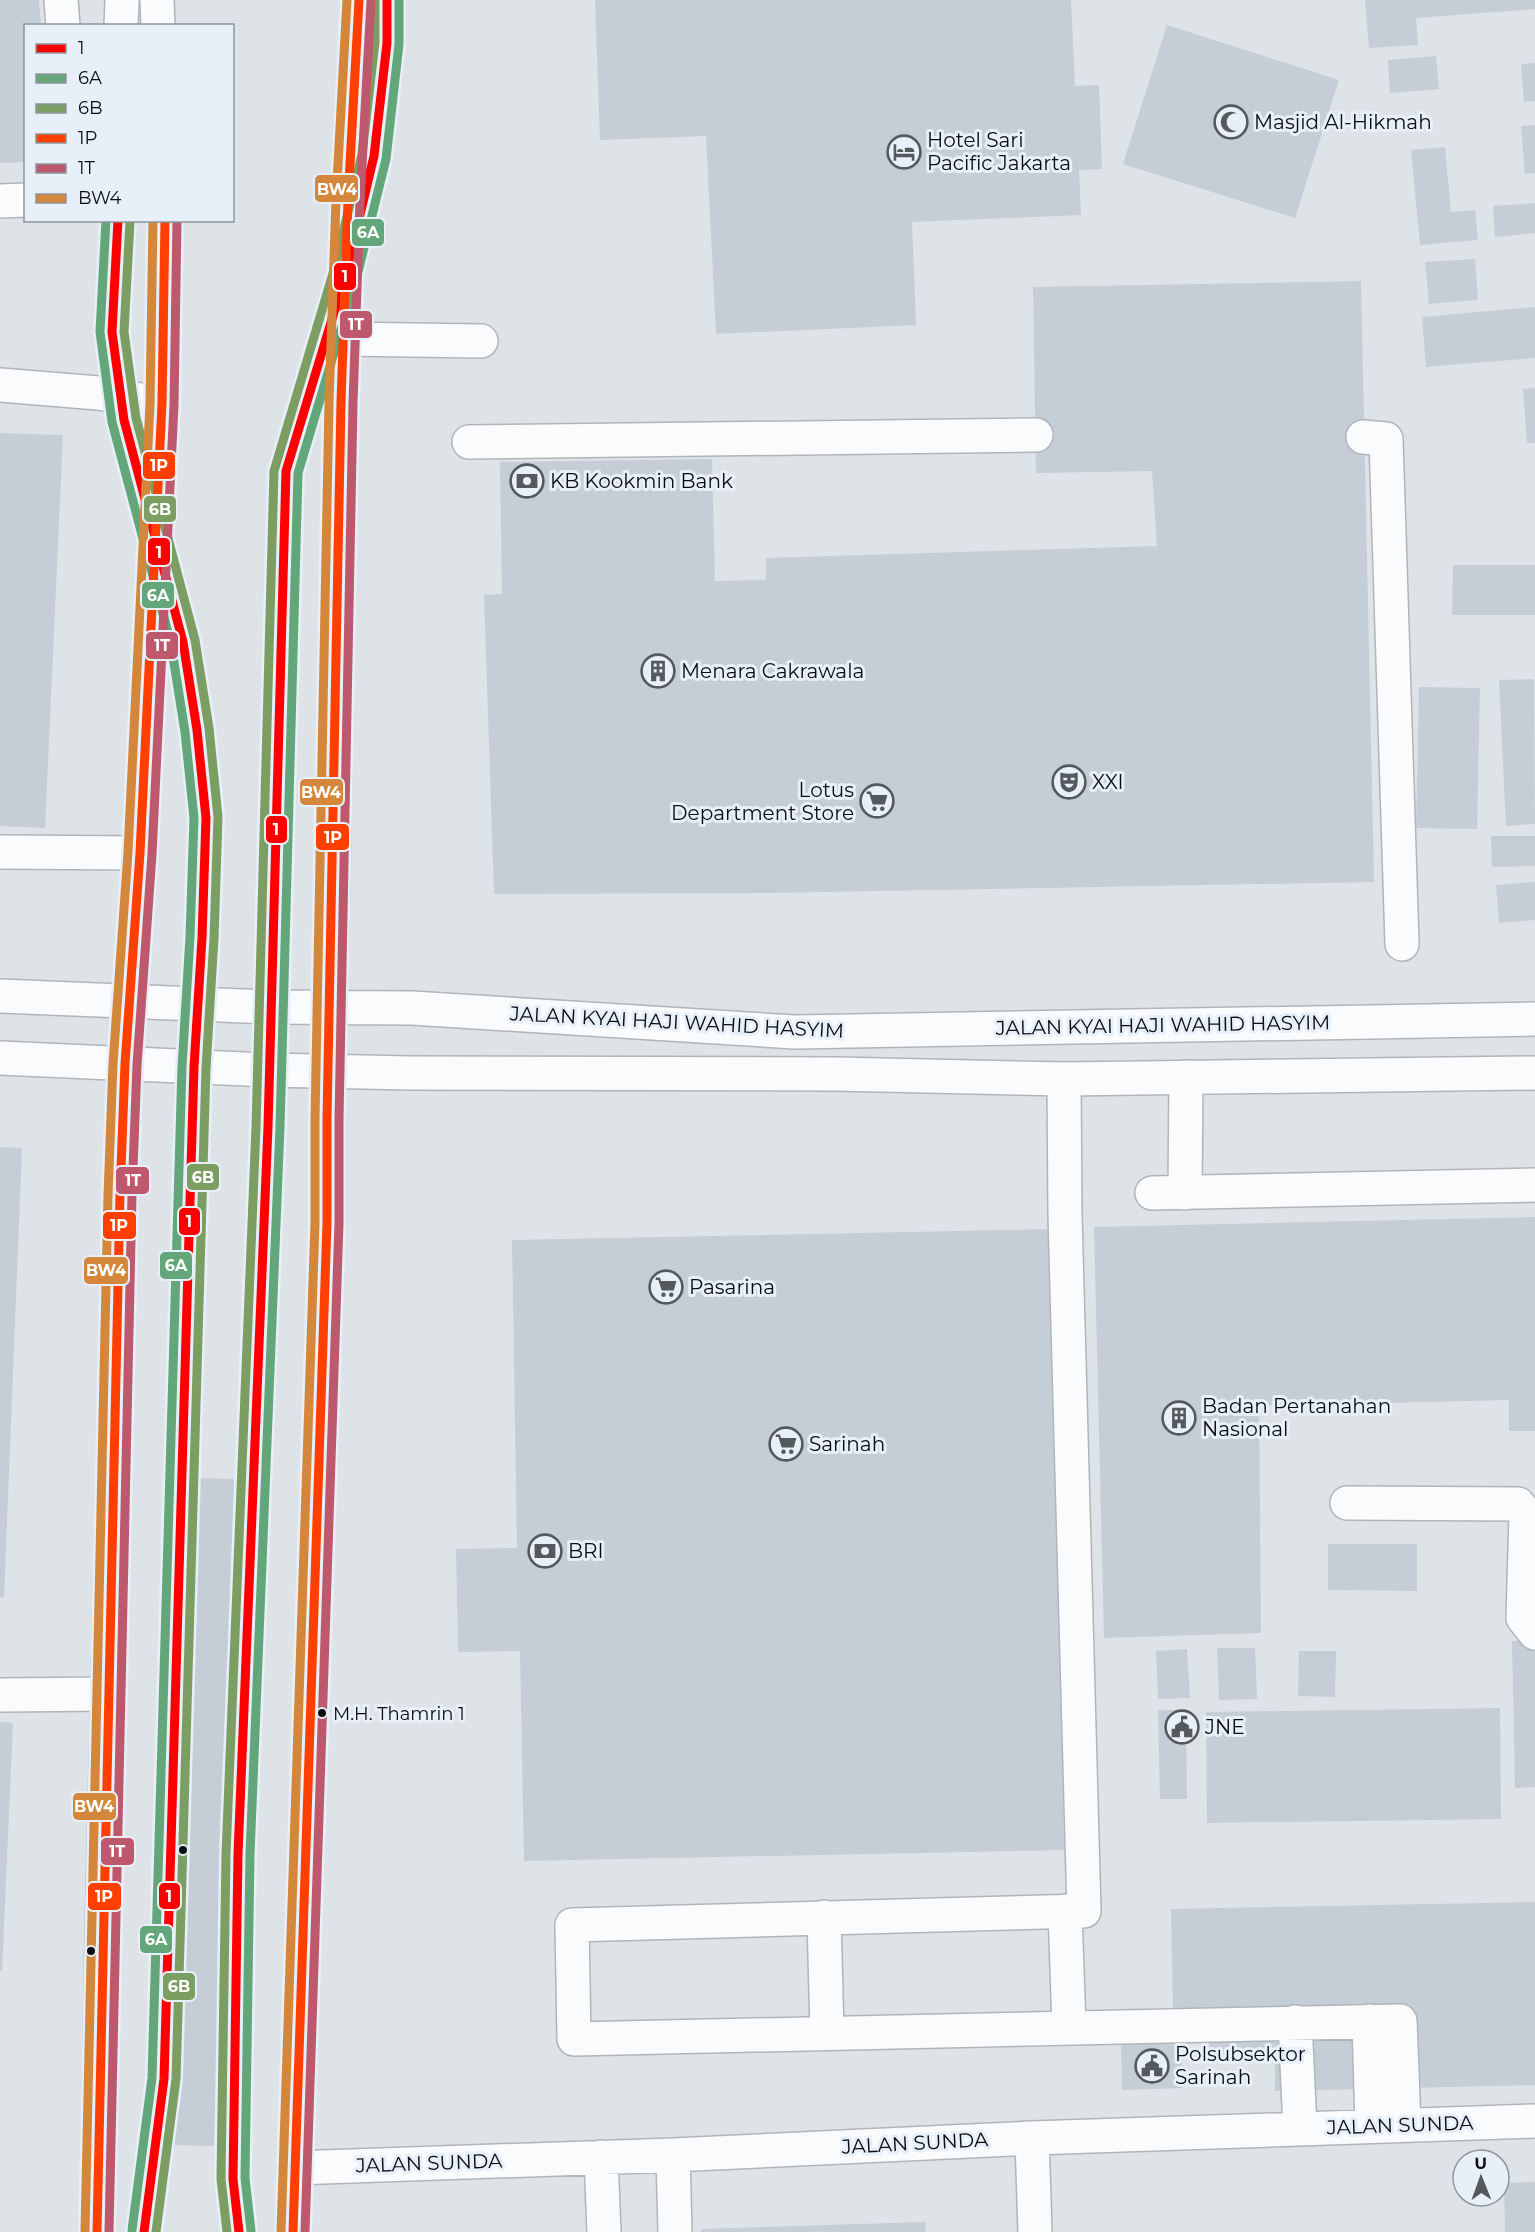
<svg xmlns="http://www.w3.org/2000/svg" width="1535" height="2232" viewBox="0 0 1535 2232" font-family="Montserrat,sans-serif">
  <rect width="100%" height="100%" fill="#dee3e8"/>
  <path fill="#c5cdd6" d="M 0,0 L 39,0 L 41,26 L 26,26 L 26,162 L 0,163 Z
    M 595,0 L 1071,0 L 1075,86 L 1099,85 L 1102,169 L 1079,170 L 1081,215 L 912,222 L 916,325 L 716,334 L 706,136 L 600,140 Z
    M 1365,0 L 1535,0 L 1535,9 L 1416,18 L 1418,45 L 1369,48 Z
    M 1167,25 L 1339,80 L 1295,218 L 1123,164 Z
    M 1436,56 L 1439,89 L 1390,93 L 1388,60 Z
    M 1535,63 L 1535,101 L 1524,102 L 1521,64 Z
    M 1535,125 L 1535,173 L 1525,174 L 1521,126 Z
    M 1445,147 L 1451,212 L 1475,210 L 1478,240 L 1420,245 L 1411,150 Z
    M 1535,203 L 1535,233 L 1495,237 L 1493,206 Z
    M 1475,259 L 1478,300 L 1429,304 L 1425,262 Z
    M 1361,281 L 1374,882 L 769,893 L 494,894 L 484,595 L 502,594 L 500,462 L 712,459 L 715,581 L 766,580 L 766,558 L 1157,546 L 1152,471 L 1036,473 L 1033,287 Z
    M 1535,307 L 1535,358 L 1426,367 L 1422,317 Z
    M 1535,388 L 1535,443 L 1527,443 L 1523,389 Z
    M 0,433 L 63,435 L 45,828 L 0,826 Z
    M 1453,565 L 1535,565 L 1535,615 L 1452,615 Z
    M 1534,679 L 1535,824 L 1506,826 L 1499,680 Z
    M 1419,687 L 1480,688 L 1477,829 L 1416,828 Z
    M 1491,836 L 1535,836 L 1535,866 L 1492,867 Z
    M 1535,882 L 1535,920 L 1499,923 L 1496,885 Z
    M 0,1147 L 22,1148 L 4,1597 L 0,1597 Z
    M 1535,1217 L 1535,1431 L 1509,1431 L 1509,1400 L 1259,1406 L 1261,1633 L 1104,1638 L 1094,1227 Z
    M 1053,1229 L 1064,1850 L 524,1861 L 520,1651 L 458,1652 L 456,1549 L 517,1548 L 512,1240 Z
    M 191,1478 L 234,1479 L 214,2146 L 170,2145 Z
    M 1328,1544 L 1417,1544 L 1417,1591 L 1328,1590 Z
    M 1535,1640 L 1535,1787 L 1515,1788 L 1512,1641 Z
    M 1217,1648 L 1255,1648 L 1257,1699 L 1219,1700 Z
    M 1187,1649 L 1190,1698 L 1158,1699 L 1156,1651 Z
    M 1299,1651 L 1336,1651 L 1335,1697 L 1298,1696 Z
    M 1500,1708 L 1501,1819 L 1207,1823 L 1206,1712 Z
    M 1158,1710 L 1186,1710 L 1187,1799 L 1160,1799 Z
    M 0,1722 L 13,1723 L 2,1971 L 0,1971 Z
    M 1535,1902 L 1535,2085 L 1275,2091 L 1275,2053 L 1210,2054 L 1209,2010 L 1173,2011 L 1171,1909 Z
    M 1181,2042 L 1183,2088 L 1122,2090 L 1121,2045 Z
    M 1535,2182 L 1535,2232 L 1505,2232 L 1504,2183 Z
    M 925,2222 L 926,2232 L 701,2232 L 701,2229 Z"/>
  <g fill="none" stroke-linecap="round" stroke-linejoin="round">
    <defs>
      <path id="minor" d="M 61,0 L 63,26
        M 121,26 L 122,0
        M 0,201 L 26,200
        M 118,220 L 112,332 L 124,420 L 183,642 L 197,730 L 206,818 L 202,938 L 194,1067 L 164,2079 L 144,2232
        M 354,237 L 374,156 L 387,43 L 387,0
        M 342,339 L 481,341
        M 0,385 L 98,393 L 141,400
        M 1363,437 L 1386,439 L 1402,944
        M 469,442 L 1036,435
        M 0,852 L 140,853
        M 1064,1079 L 1065,1215 L 1084,1911 L 572,1925 L 574,2039 L 1400,2021 L 1404,2125
        M 1152,1193 L 1535,1185
        M 1185,1193 L 1186,1077
        M 1347,1503 L 1518,1504 L 1526,1514 L 1523,1618 L 1535,1633
        M 0,1695 L 109,1694
        M 1065,1911 L 1069,2027
        M 824,1917 L 827,2033
        M 1369,2021 L 1372,2126
        M 1295,2022 L 1300,2128
        M 1032,2138 L 1035,2232
        M 673,2155 L 675,2232
        M 601,2157 L 604,2232
        M 294,2168 L 673,2155 L 1032,2138 L 1535,2121
        M 239,2232 L 233,2179 L 238,1854 L 268,1127 L 286,471 L 339,293"/>
      <path id="major" d="M 157,0 L 158,26
        M 0,996 L 271,1007 L 412,1008 L 795,1032 L 1535,1019
        M 0,1058 L 268,1070 L 410,1073 L 835,1074 L 1064,1079 L 1535,1073
        M 97,2232 L 102,1937 L 120,1195 L 125,1064 L 140,853 L 162,404 L 165,220
        M 293,2232 L 327,1223 C 325,1084 333,945 334,805 C 338,537 341,268 359,0"/>
    </defs>
    <use href="#minor" stroke="#b1b5b9" stroke-width="36"/>
    <use href="#major" stroke="#b1b5b9" stroke-width="36"/>
    <use href="#minor" stroke="#fafbfc" stroke-width="33"/>
    <use href="#major" stroke="#fafbfc" stroke-width="33"/>
    <defs>
      <path id="bus-1" d="M 118,220 L 112,332 L 124,420 L 183,642 L 197,730 L 206,818 L 202,938 L 194,1067 L 164,2079 L 144,2232
        M 239,2232 L 233,2179 L 238,1854 L 268,1127 L 286,471 L 346,273 L 374,156 L 387,43 L 387,0"/>
      <path id="bus-2" d="M 106,220 L 100,332 L 112,422 L 171,644 L 185,732 L 194,818 L 190,937 L 182,1067 L 152,2078 L 132,2230
        M 251,2231 L 245,2178 L 250,1854 L 280,1127 L 298,473 L 357,276 L 386,159 L 399,44 L 399,0"/>
      <path id="bus-3" d="M 130,221 L 124,332 L 136,418 L 195,640 L 209,728 L 218,817 L 214,938 L 206,1068 L 176,2079 L 156,2232
        M 227,2232 L 221,2179 L 226,1854 L 256,1127 L 274,471 L 334,270 L 362,154 L 375,42 L 375,0"/>
      <path id="bus-4" d="M 97,2232 L 120,1195 L 125,1064 L 140,853 L 162,404 L 165,220
        M 293,2232 L 327,1223 L 327,1119 L 341,402 L 348,201 L 359,0"/>
      <path id="bus-5" d="M 109,2232 L 132,1195 L 137,1065 L 152,854 L 174,405 L 177,220
        M 305,2232 L 339,1223 L 339,1119 L 353,403 L 360,202 L 371,1"/>
      <path id="bus-6" d="M 85,2232 L 108,1195 L 113,1064 L 128,852 L 150,404 L 153,220
        M 281,2232 L 315,1223 L 315,1119 L 329,402 L 336,201 L 347,0"/>
    </defs>
    <use href="#bus-1" stroke="#e7eff9" stroke-width="14"/>
    <use href="#bus-2" stroke="#e7eff9" stroke-width="14"/>
    <use href="#bus-3" stroke="#e7eff9" stroke-width="14"/>
    <use href="#bus-4" stroke="#e7eff9" stroke-width="14"/>
    <use href="#bus-5" stroke="#e7eff9" stroke-width="14"/>
    <use href="#bus-6" stroke="#e7eff9" stroke-width="14"/>
    <use href="#bus-1" stroke="#f00" stroke-width="9"/>
    <use href="#bus-2" stroke="#63a679" stroke-width="9"/>
    <use href="#bus-3" stroke="#7c9e62" stroke-width="9"/>
    <use href="#bus-4" stroke="#ff3f00" stroke-width="9"/>
    <use href="#bus-5" stroke="#bd586d" stroke-width="9"/>
    <use href="#bus-6" stroke="#d4873a" stroke-width="9"/>
  </g>
  <defs>
    <symbol id="mosque-ring" viewBox="-11 -11 22 22"><circle r="9.5" fill="#e7eff9" stroke="#55595c" stroke-width="1.5"/><path d="M3.5-4.9A6 6 0 1 0 3.5 4.9A5 5 0 1 1 3.5-4.9Z" fill="#55595c"/></symbol>
    <symbol id="hotel-ring" viewBox="-11 -11 22 22"><circle r="9.5" fill="#e7eff9" stroke="#55595c" stroke-width="1.5"/><path d="M-6-4.5h1.5V1H6V5H4.5V3h-9V5H-6ZM-4 0a1.8 1.8 0 1 1 3.6 0ZM.5 0V-2.5h3Q6-2.5 6 0Z" fill="#55595c"/></symbol>
    <symbol id="bank-ring" viewBox="-11 -11 22 22"><circle r="9.5" fill="#e7eff9" stroke="#55595c" stroke-width="1.5"/><path d="M-6-4H6V4H-6ZM0-2.3a2.3 2.3 0 1 0 0 4.6a2.3 2.3 0 1 0 0-4.6Z" fill="#55595c"/></symbol>
    <symbol id="building-ring" viewBox="-11 -11 22 22"><circle r="9.5" fill="#e7eff9" stroke="#55595c" stroke-width="1.5"/><path d="M-4-6H4V6H1V3H-1V6H-4ZM-2.5-4.3h1.7v1.8h-1.7ZM.8-4.3h1.7v1.8H.8ZM-2.5-1h1.7V.8h-1.7ZM.8-1h1.7V.8H.8Z" fill="#55595c"/></symbol>
    <symbol id="theatre-ring" viewBox="-11 -11 22 22"><circle r="9.5" fill="#e7eff9" stroke="#55595c" stroke-width="1.5"/><path d="M-5-5.5Q0-4 5-5.5V0Q5 5 0 6Q-5 5-5 0ZM-3.3-2.5H-1v1.5H-3.3ZM1-2.5H3.3v1.5H1ZM-2.8 1Q0 5.5 2.8 1Z" fill="#55595c"/></symbol>
    <symbol id="supermarket-ring" viewBox="-11 -11 22 22"><circle r="9.5" fill="#e7eff9" stroke="#55595c" stroke-width="1.5"/><path d="M-6-5.5h2.5l.6 2H6L4.5 2H-2.5L-4.4-4H-6ZM-1.5 3.2a1.3 1.3 0 1 0 .1 0ZM3 3.2a1.3 1.3 0 1 0 .1 0Z" fill="#55595c"/></symbol>
    <symbol id="civic-ring" viewBox="-11 -11 22 22"><circle r="9.5" fill="#e7eff9" stroke="#55595c" stroke-width="1.5"/><path d="M-.6-6.5H3V-4.5H.6V-3L4-1V1h2V6H-6V1h2V-1L-.6-3ZM-1.2 2.5V6h2.4V2.5Z" fill="#55595c"/></symbol>
  </defs>
  <g fill-rule="evenodd">
    <use href="#mosque-ring" x="1212" y="103" width="38" height="38"/>
    <use href="#hotel-ring" x="885" y="133" width="38" height="38"/>
    <use href="#bank-ring" x="508" y="462" width="38" height="38"/>
    <use href="#building-ring" x="639" y="652" width="38" height="38"/>
    <use href="#theatre-ring" x="1050" y="763" width="38" height="38"/>
    <use href="#supermarket-ring" x="858" y="782" width="38" height="38"/>
    <use href="#supermarket-ring" x="647" y="1268" width="38" height="38"/>
    <use href="#building-ring" x="1160" y="1399" width="38" height="38"/>
    <use href="#supermarket-ring" x="767" y="1425" width="38" height="38"/>
    <use href="#bank-ring" x="526" y="1532" width="38" height="38"/>
    <use href="#civic-ring" x="1163" y="1708" width="38" height="38"/>
    <use href="#civic-ring" x="1133" y="2047" width="38" height="38"/>
  </g>
  <g fill="#0b0e11" stroke="#e7eff9" stroke-width="2">
    <circle cx="322" cy="1713" r="5"/>
    <circle cx="183" cy="1850" r="5"/>
    <circle cx="91" cy="1951" r="5"/>
  </g>
  <g text-anchor="middle" stroke-width="6" stroke-linejoin="round" paint-order="stroke">
    <g font-size="18" fill="#0b0e11" stroke="#e7eff9" text-anchor="start">
      <text x="333" y="1720">M.H. Thamrin 1</text>
    </g>
    <g font-size="20" fill="#0b0e11" stroke="#e7eff9" text-anchor="start">
      <text x="1254" y="129">Masjid Al-Hikmah</text>
      <text x="927" y="147">Hotel Sari<tspan x="927" dy="23">Pacific Jakarta</tspan></text>
      <text x="550" y="488">KB Kookmin Bank</text>
      <text x="681" y="678">Menara Cakrawala</text>
      <text x="1092" y="789">XXI</text>
      <text x="854" y="797" text-anchor="end">Lotus<tspan x="854" dy="23">Department Store</tspan></text>
      <text x="689" y="1294">Pasarina</text>
      <text x="1202" y="1413">Badan Pertanahan<tspan x="1202" dy="23">Nasional</tspan></text>
      <text x="809" y="1451">Sarinah</text>
      <text x="568" y="1558">BRI</text>
      <text x="1205" y="1734">JNE</text>
      <text x="1175" y="2061">Polsubsektor<tspan x="1175" dy="23">Sarinah</tspan></text>
    </g>
    <g font-size="20" fill="#0b0e11" stroke="#e7eff9">
      <text transform="translate(677 1022) rotate(3)" y="7">JALAN KYAI HAJI WAHID HASYIM</text>
      <text transform="translate(1163 1025) rotate(-1)" y="7">JALAN KYAI HAJI WAHID HASYIM</text>
      <text transform="translate(1400 2125) rotate(-2)" y="7">JALAN SUNDA</text>
      <text transform="translate(915 2143) rotate(-3)" y="7">JALAN SUNDA</text>
      <text transform="translate(429 2163) rotate(-2)" y="7">JALAN SUNDA</text>
    </g>
  </g>
  <g stroke="#e7eff9" stroke-width="2">
    <rect x="314" y="174" width="45" height="29" rx="6" fill="#d4873a"/>
    <rect x="351" y="218" width="34" height="29" rx="6" fill="#63a679"/>
    <rect x="333" y="262" width="24" height="29" rx="6" fill="#f00"/>
    <rect x="339" y="310" width="34" height="29" rx="6" fill="#bd586d"/>
    <rect x="142" y="451" width="34" height="29" rx="6" fill="#ff3f00"/>
    <rect x="143" y="495" width="34" height="28" rx="6" fill="#7c9e62"/>
    <rect x="147" y="537" width="24" height="29" rx="6" fill="#f00"/>
    <rect x="141" y="581" width="34" height="28" rx="6" fill="#63a679"/>
    <rect x="145" y="631" width="34" height="29" rx="6" fill="#bd586d"/>
    <rect x="299" y="778" width="45" height="28" rx="6" fill="#d4873a"/>
    <rect x="265" y="815" width="23" height="29" rx="6" fill="#f00"/>
    <rect x="315" y="823" width="35" height="28" rx="6" fill="#ff3f00"/>
    <rect x="186" y="1163" width="34" height="28" rx="6" fill="#7c9e62"/>
    <rect x="115" y="1166" width="35" height="29" rx="6" fill="#bd586d"/>
    <rect x="178" y="1207" width="23" height="29" rx="6" fill="#f00"/>
    <rect x="102" y="1211" width="35" height="29" rx="6" fill="#ff3f00"/>
    <rect x="159" y="1251" width="34" height="29" rx="6" fill="#63a679"/>
    <rect x="83" y="1256" width="46" height="29" rx="6" fill="#d4873a"/>
    <rect x="72" y="1792" width="45" height="29" rx="6" fill="#d4873a"/>
    <rect x="100" y="1837" width="35" height="29" rx="6" fill="#bd586d"/>
    <rect x="158" y="1882" width="23" height="28" rx="6" fill="#f00"/>
    <rect x="87" y="1882" width="35" height="29" rx="6" fill="#ff3f00"/>
    <rect x="139" y="1925" width="34" height="29" rx="6" fill="#63a679"/>
    <rect x="162" y="1972" width="34" height="29" rx="6" fill="#7c9e62"/>
  </g>
  <g font-size="16" text-anchor="middle" font-weight="bold" fill="#fff">
    <text x="337" y="195">BW4</text>
    <text x="368" y="238">6A</text>
    <text x="345" y="282">1</text>
    <text x="356" y="330">1T</text>
    <text x="159" y="471">1P</text>
    <text x="160" y="515">6B</text>
    <text x="159" y="558">1</text>
    <text x="158" y="601">6A</text>
    <text x="162" y="651">1T</text>
    <text x="321" y="798">BW4</text>
    <text x="276" y="835">1</text>
    <text x="333" y="843">1P</text>
    <text x="203" y="1183">6B</text>
    <text x="133" y="1186">1T</text>
    <text x="189" y="1227">1</text>
    <text x="119" y="1231">1P</text>
    <text x="176" y="1271">6A</text>
    <text x="106" y="1276">BW4</text>
    <text x="94" y="1812">BW4</text>
    <text x="117" y="1857">1T</text>
    <text x="169" y="1902">1</text>
    <text x="104" y="1902">1P</text>
    <text x="156" y="1945">6A</text>
    <text x="179" y="1992">6B</text>
  </g>
  <rect x="24" y="24" width="210" height="198" fill="#e7eff9" stroke="#8f959c" stroke-width="1.5"/>
  <rect x="36" y="44" width="30" height="9" fill="#ff0000" stroke="#8f959c" stroke-width="1.5"/>
  <text x="78" y="54" font-size="18" fill="#0b0e11">1</text>
  <rect x="36" y="74" width="30" height="9" fill="#63a679" stroke="#8f959c" stroke-width="1.5"/>
  <text x="78" y="84" font-size="18" fill="#0b0e11">6A</text>
  <rect x="36" y="104" width="30" height="9" fill="#7c9e62" stroke="#8f959c" stroke-width="1.5"/>
  <text x="78" y="114" font-size="18" fill="#0b0e11">6B</text>
  <rect x="36" y="134" width="30" height="9" fill="#ff3f00" stroke="#8f959c" stroke-width="1.5"/>
  <text x="78" y="144" font-size="18" fill="#0b0e11">1P</text>
  <rect x="36" y="164" width="30" height="9" fill="#bd586d" stroke="#8f959c" stroke-width="1.5"/>
  <text x="78" y="174" font-size="18" fill="#0b0e11">1T</text>
  <rect x="36" y="194" width="30" height="9" fill="#d4873a" stroke="#8f959c" stroke-width="1.5"/>
  <text x="78" y="204" font-size="18" fill="#0b0e11">BW4</text>
  <g transform="translate(1481 2178) rotate(359)"><circle r="28" fill="#e7eff9" stroke="#8f959c" stroke-width="1.5"/>
  <path d="M0-4.5L10 22L0 15L-10 22Z" fill="#55595c"/>
  <text y="-9" font-size="16" font-weight="bold" text-anchor="middle" fill="#0b0e11">U</text>
  </g>
</svg>
